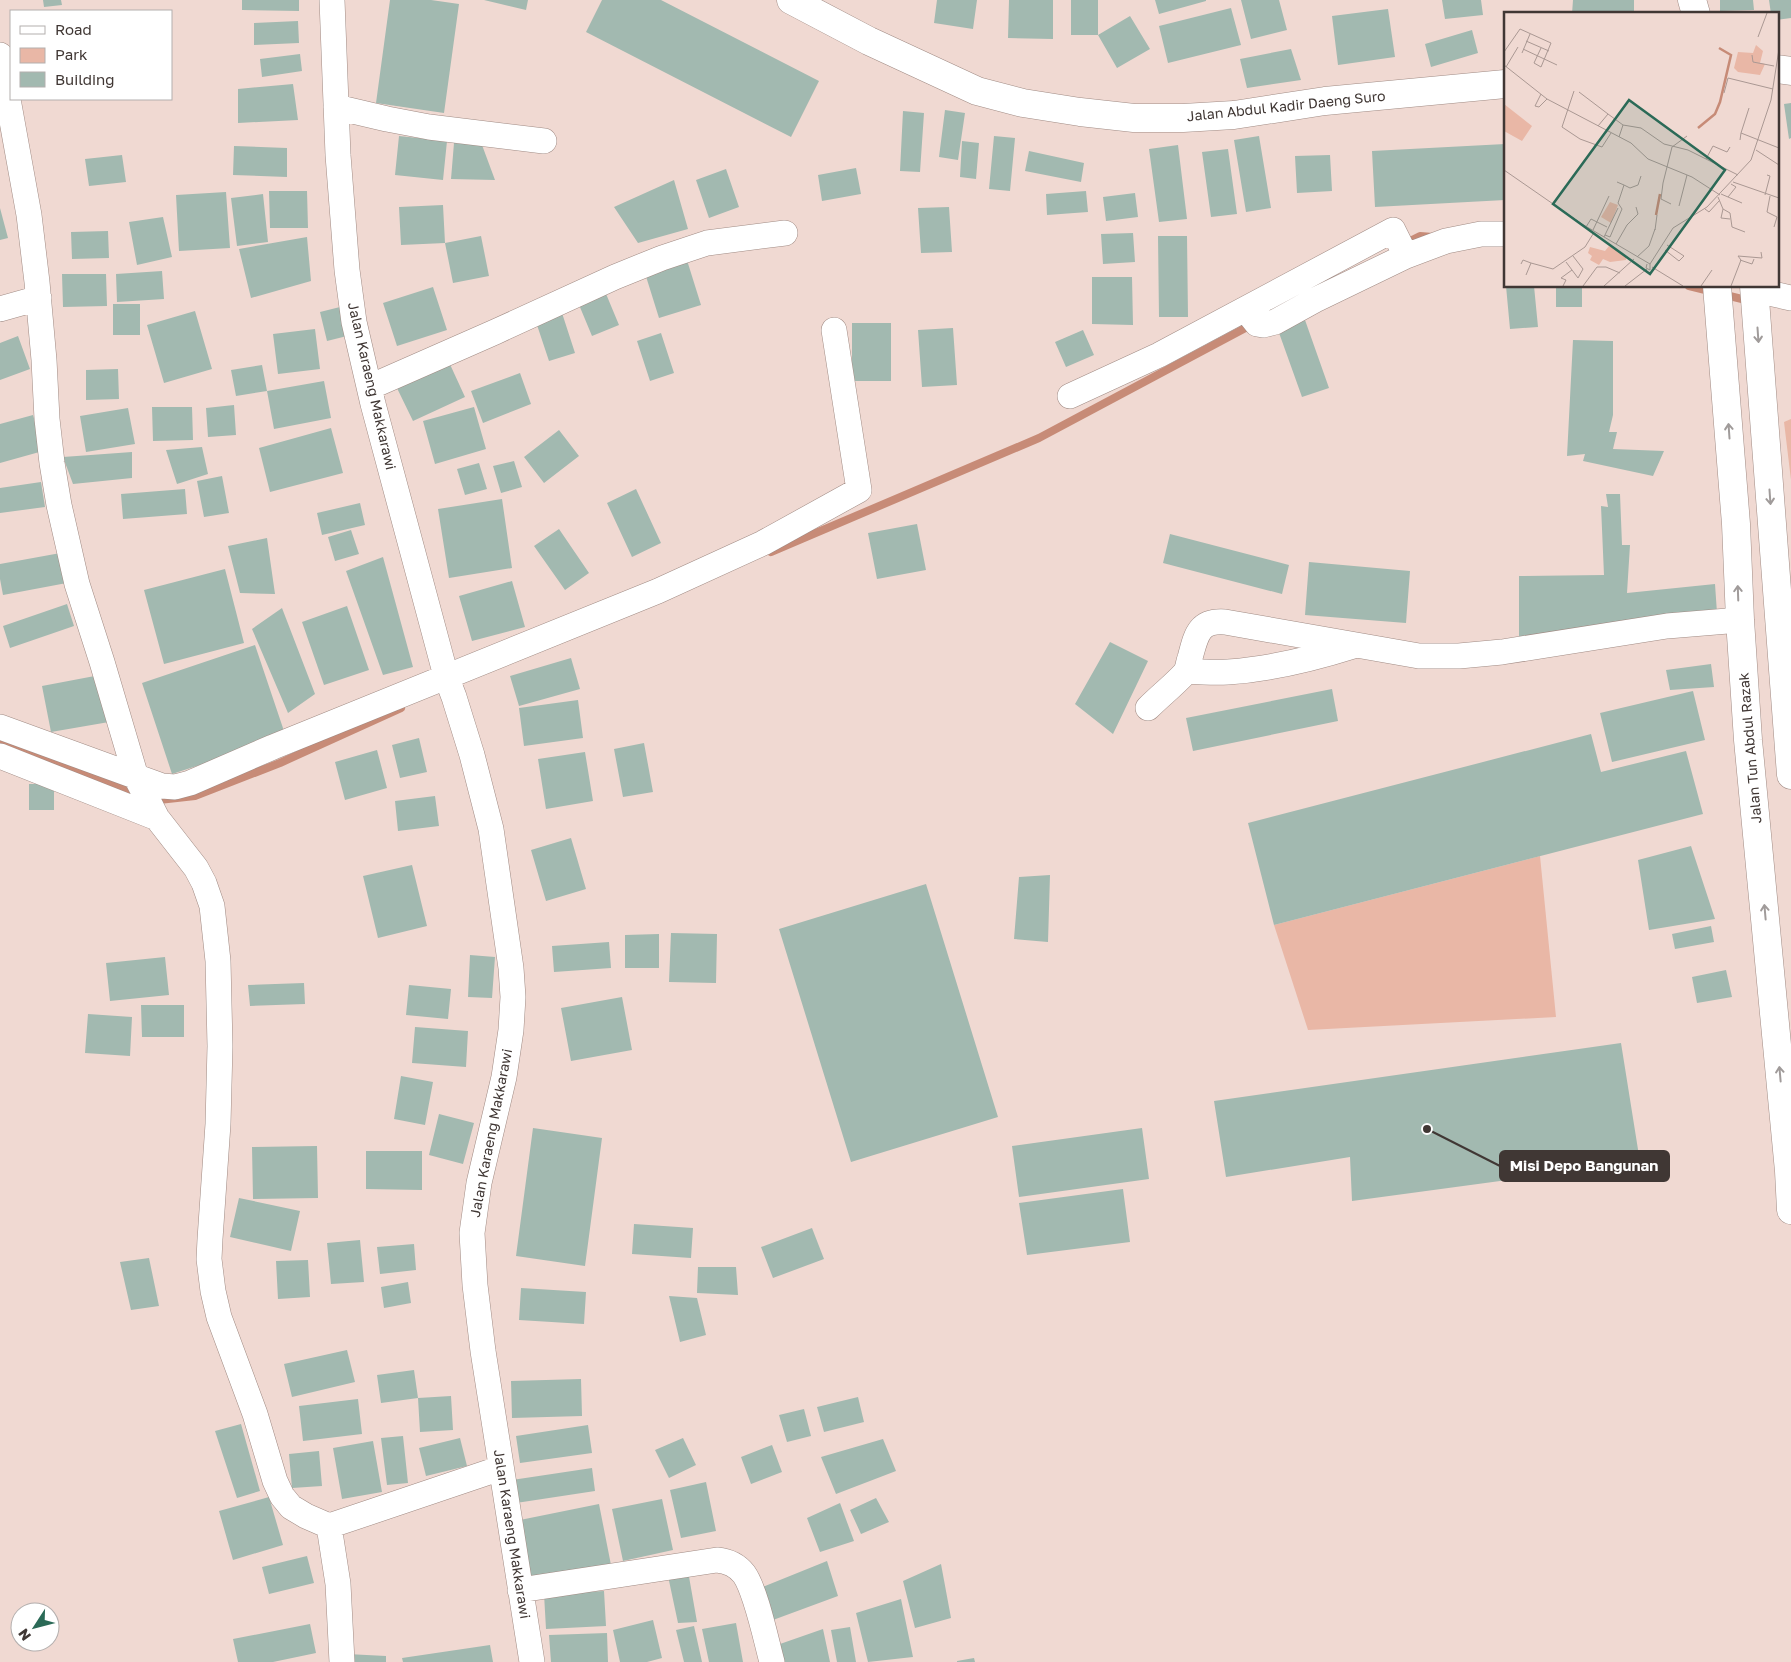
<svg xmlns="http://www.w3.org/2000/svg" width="1791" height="1662" viewBox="0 0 1791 1662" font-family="'Golos Text',sans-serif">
  <rect width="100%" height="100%" fill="#f0d9d2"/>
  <path fill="#e9b7a6" d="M 1791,419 L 1791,480 L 1784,422 Z
    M 1540,856 L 1556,1017 L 1308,1030 L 1274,925 Z"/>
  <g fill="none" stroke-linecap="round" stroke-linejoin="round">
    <path stroke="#c78b77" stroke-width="8" d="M 1404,244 L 1420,236 L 1433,237
      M 1689,286 L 1750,301
      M 771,552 L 1039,438 L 1253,324
      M 0,740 L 138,793
      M 154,798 L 159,800 L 195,796 L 280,763 L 401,708"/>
  </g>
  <path fill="#a2b9b0" d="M 43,0 L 61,0 L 62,5 L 44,7 Z
    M 242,0 L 299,0 L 299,11 L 242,10 Z
    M 390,0 L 431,0 L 459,4 L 444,113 L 376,103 Z
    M 484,0 L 528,0 L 526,10 Z
    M 602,0 L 661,0 L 819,81 L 791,137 L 586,32 Z
    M 937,0 L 977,0 L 973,29 L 934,23 Z
    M 1009,0 L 1053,0 L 1053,39 L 1008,38 Z
    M 1071,0 L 1098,0 L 1098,35 L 1071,35 Z
    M 1155,0 L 1206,0 L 1206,1 L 1159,14 Z
    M 1241,0 L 1279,0 L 1287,30 L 1251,39 Z
    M 1442,0 L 1481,0 L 1483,15 L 1445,19 Z
    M 1573,0 L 1634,0 L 1634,14 L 1572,14 Z
    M 1720,0 L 1753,0 L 1754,10 L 1720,11 Z
    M 1769,0 L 1791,0 L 1791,18 L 1777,20 L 1777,14 L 1771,14 Z
    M 1231,8 L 1241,45 L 1168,63 L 1159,26 Z
    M 1388,9 L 1395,57 L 1338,65 L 1332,16 Z
    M 1130,16 L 1150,49 L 1117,68 L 1098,35 Z
    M 298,21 L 299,43 L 254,45 L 254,23 Z
    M 1472,30 L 1478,53 L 1431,67 L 1425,44 Z
    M 1291,49 L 1301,80 L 1247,88 L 1240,59 Z
    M 300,54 L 302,71 L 262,77 L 260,59 Z
    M 293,84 L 298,120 L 238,123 L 238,89 Z
    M 1791,103 L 1791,138 L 1789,139 L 1784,104 Z
    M 945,110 L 965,113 L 958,160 L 939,157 Z
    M 903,111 L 924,113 L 920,172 L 900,171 Z
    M 399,136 L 447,141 L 443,180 L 395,175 Z
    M 994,136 L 1015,138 L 1010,191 L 989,189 Z
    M 1259,136 L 1271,208 L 1246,212 L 1234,140 Z
    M 962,141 L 979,143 L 976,179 L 960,177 Z
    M 454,143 L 482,145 L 495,180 L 451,179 Z
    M 1505,144 L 1505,200 L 1375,207 L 1372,151 Z
    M 1178,145 L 1187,219 L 1159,222 L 1149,149 Z
    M 234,146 L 287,148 L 287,177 L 233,175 Z
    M 1228,149 L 1237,214 L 1211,217 L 1202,152 Z
    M 1029,151 L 1084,163 L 1081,182 L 1025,171 Z
    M 122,155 L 126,182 L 89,186 L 85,159 Z
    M 1330,155 L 1332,191 L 1297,193 L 1295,156 Z
    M 856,168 L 861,194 L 822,201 L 818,175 Z
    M 726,169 L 739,207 L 709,218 L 696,180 Z
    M 674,180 L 688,229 L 638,243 L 614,207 Z
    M 269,191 L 307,191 L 308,228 L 270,228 Z
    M 1086,191 L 1088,212 L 1047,215 L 1046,194 Z
    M 226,192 L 230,248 L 179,251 L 176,195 Z
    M 1135,193 L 1138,217 L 1106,221 L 1103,197 Z
    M 263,194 L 268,242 L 237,246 L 231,198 Z
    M 443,205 L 445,243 L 401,245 L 399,207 Z
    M 949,207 L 952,252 L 921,253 L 918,208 Z
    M 0,208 L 8,238 L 0,240 Z
    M 163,217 L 172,257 L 137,265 L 129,222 Z
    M 108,231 L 109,258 L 72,259 L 71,232 Z
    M 1133,233 L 1135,262 L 1103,264 L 1101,234 Z
    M 481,236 L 489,276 L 453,283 L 445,243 Z
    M 1158,236 L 1187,236 L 1188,317 L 1159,317 Z
    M 307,237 L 311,281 L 251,298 L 239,249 Z
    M 686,257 L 701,305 L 659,318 L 644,270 Z
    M 162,271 L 164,299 L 117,302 L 116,274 Z
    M 62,274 L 106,274 L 107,306 L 63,307 Z
    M 1092,277 L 1132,277 L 1133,325 L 1092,324 Z
    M 1506,286 L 1534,286 L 1538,327 L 1510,329 Z
    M 1556,286 L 1582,286 L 1582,307 L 1556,307 Z
    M 433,287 L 447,330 L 397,346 L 383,303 Z
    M 604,289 L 619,325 L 592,336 L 577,300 Z
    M 113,304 L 140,304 L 140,335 L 113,335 Z
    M 344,306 L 351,335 L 327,341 L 320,312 Z
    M 195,311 L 212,369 L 164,383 L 147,325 Z
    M 562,313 L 575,353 L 549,361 L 536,322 Z
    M 1305,320 L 1329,388 L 1302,397 L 1278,330 Z
    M 852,323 L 891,323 L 891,381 L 852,381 Z
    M 953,328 L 957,385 L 922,387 L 918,330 Z
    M 315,329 L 320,369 L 278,374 L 273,334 Z
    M 1083,330 L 1094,355 L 1066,367 L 1055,342 Z
    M 661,333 L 674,373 L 650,381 L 637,341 Z
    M 18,336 L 30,369 L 0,380 L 0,343 Z
    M 1573,340 L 1613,341 L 1613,415 L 1609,432 L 1617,432 L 1613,449 L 1664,451 L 1653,476 L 1583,461 L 1585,454 L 1567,456 Z
    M 448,360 L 465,397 L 413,421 L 395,384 Z
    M 262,365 L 267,391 L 324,381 L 331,418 L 274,429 L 267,391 L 236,396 L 231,370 Z
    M 118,369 L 119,399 L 86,400 L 86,370 Z
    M 520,373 L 531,404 L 483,423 L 471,391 Z
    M 234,405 L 236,435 L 208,437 L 206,408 Z
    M 152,407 L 192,407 L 193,440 L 153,441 Z
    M 474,407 L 486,449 L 435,464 L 423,421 Z
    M 128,408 L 135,444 L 86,452 L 80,416 Z
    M 33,415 L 43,451 L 0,463 L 0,424 Z
    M 331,428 L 343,473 L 270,492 L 259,448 Z
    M 559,430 L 579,456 L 544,483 L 524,457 Z
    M 202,447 L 208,474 L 177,484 L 166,450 Z
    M 132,452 L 132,478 L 73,484 L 63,457 Z
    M 514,461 L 522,487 L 501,493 L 493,466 Z
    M 479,463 L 487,489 L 465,495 L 457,469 Z
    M 222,476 L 229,513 L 204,517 L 197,481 Z
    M 41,482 L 45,507 L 0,513 L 0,488 Z
    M 185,489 L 187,514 L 123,519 L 121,494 Z
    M 636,489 L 661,543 L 632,557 L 607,503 Z
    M 1606,494 L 1620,494 L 1622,545 L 1630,545 L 1627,593 L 1715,584 L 1717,613 L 1519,637 L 1519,576 L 1604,575 L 1601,506 L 1608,507 Z
    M 502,499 L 512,568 L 449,578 L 438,509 Z
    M 360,503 L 365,525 L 322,535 L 317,513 Z
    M 917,524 L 926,570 L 877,579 L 868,533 Z
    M 559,529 L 589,573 L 565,590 L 534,546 Z
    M 351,530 L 359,554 L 335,561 L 328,537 Z
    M 1170,534 L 1289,565 L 1282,594 L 1163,563 Z
    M 267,538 L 275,594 L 240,593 L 228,546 Z
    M 66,552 L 72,582 L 3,595 L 0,579 L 0,564 Z
    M 383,557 L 413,667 L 383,675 L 346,571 Z
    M 1309,562 L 1410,571 L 1406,623 L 1305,615 Z
    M 225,569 L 244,643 L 164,664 L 144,590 Z
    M 512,581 L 525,627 L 472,641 L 459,596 Z
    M 67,604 L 74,626 L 10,648 L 3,626 Z
    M 347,606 L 369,670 L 324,685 L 302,622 Z
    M 282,608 L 315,694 L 288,713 L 252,629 Z
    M 1110,642 L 1148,661 L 1113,734 L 1075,704 Z
    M 255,645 L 286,737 L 172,774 L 142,683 Z
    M 571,658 L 580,689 L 519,706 L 510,676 Z
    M 1711,664 L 1714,687 L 1670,690 L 1666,670 Z
    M 100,675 L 109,722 L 51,732 L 42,686 Z
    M 1332,689 L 1338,721 L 1193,751 L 1186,718 Z
    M 1693,691 L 1705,740 L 1612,762 L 1600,713 Z
    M 578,700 L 583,738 L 524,746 L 519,708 Z
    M 1591,734 L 1601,772 L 1686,751 L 1703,814 L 1274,925 L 1248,823 Z
    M 419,738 L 427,772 L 400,778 L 392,745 Z
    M 644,743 L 653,792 L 623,797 L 614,749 Z
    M 377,750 L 387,788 L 345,800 L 335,762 Z
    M 585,752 L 593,801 L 546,809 L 538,759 Z
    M 29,784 L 54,784 L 54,810 L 29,810 Z
    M 435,796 L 439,826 L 398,831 L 395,801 Z
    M 571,838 L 586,889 L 546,901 L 531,850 Z
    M 1691,846 L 1715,919 L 1649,930 L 1638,860 Z
    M 412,865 L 427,926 L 378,938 L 363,876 Z
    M 1050,875 L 1048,942 L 1014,939 L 1019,877 Z
    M 926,884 L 998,1117 L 851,1162 L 779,929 Z
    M 1711,926 L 1714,942 L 1675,949 L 1672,934 Z
    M 671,933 L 717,934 L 716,983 L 669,982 Z
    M 659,934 L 659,968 L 625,968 L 625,935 Z
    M 609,942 L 611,968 L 554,972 L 552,946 Z
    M 470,955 L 495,957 L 492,998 L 468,997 Z
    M 165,957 L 169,995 L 110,1001 L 106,963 Z
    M 1726,970 L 1732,997 L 1697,1003 L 1692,977 Z
    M 304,983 L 305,1004 L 250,1006 L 248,985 Z
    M 409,985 L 451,989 L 448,1019 L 406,1015 Z
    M 622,997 L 632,1050 L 571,1061 L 561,1008 Z
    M 141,1005 L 184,1005 L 184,1037 L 142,1037 Z
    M 88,1014 L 132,1017 L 130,1056 L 85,1053 Z
    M 415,1027 L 468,1031 L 466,1067 L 412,1063 Z
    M 1621,1043 L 1640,1162 L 1352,1201 L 1350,1157 L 1226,1177 L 1214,1101 Z
    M 401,1076 L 433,1082 L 425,1125 L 394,1119 Z
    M 439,1114 L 474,1123 L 463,1164 L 429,1155 Z
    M 533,1128 L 602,1138 L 585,1266 L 516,1256 Z
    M 1142,1128 L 1149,1179 L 1019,1197 L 1012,1146 Z
    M 317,1146 L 318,1198 L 253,1199 L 252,1147 Z
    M 366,1151 L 422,1151 L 422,1190 L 366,1189 Z
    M 1123,1189 L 1130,1242 L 1027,1255 L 1019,1203 Z
    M 239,1198 L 300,1211 L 291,1251 L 230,1237 Z
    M 634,1224 L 693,1228 L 691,1258 L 632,1254 Z
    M 812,1228 L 824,1259 L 773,1278 L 761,1247 Z
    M 360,1240 L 364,1282 L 331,1284 L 327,1243 Z
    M 414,1244 L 416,1270 L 380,1274 L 377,1247 Z
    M 149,1258 L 159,1306 L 131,1310 L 120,1262 Z
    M 308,1260 L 310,1297 L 278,1299 L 276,1261 Z
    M 698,1267 L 736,1267 L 738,1295 L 697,1293 Z
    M 408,1282 L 411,1303 L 384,1308 L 381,1287 Z
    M 521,1288 L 586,1292 L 584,1324 L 519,1320 Z
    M 669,1296 L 697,1298 L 706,1335 L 680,1342 Z
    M 347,1350 L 355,1382 L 292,1397 L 284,1364 Z
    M 414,1370 L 418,1398 L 451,1396 L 453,1430 L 420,1432 L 418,1398 L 381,1403 L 377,1375 Z
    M 581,1379 L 582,1416 L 512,1418 L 511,1381 Z
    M 858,1397 L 864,1422 L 824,1432 L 817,1407 Z
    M 358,1399 L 362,1434 L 303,1441 L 299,1406 Z
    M 804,1409 L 811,1436 L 787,1442 L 779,1415 Z
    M 241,1424 L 260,1491 L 237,1498 L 215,1431 Z
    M 588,1425 L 592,1453 L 520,1463 L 516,1436 Z
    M 403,1436 L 408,1483 L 387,1485 L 381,1438 Z
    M 460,1438 L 467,1466 L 426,1476 L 419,1448 Z
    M 683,1438 L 696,1465 L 669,1478 L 655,1450 Z
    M 883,1439 L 896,1471 L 836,1494 L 821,1457 Z
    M 373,1441 L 382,1492 L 342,1499 L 333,1448 Z
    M 772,1445 L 782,1472 L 751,1484 L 741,1457 Z
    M 319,1451 L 322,1486 L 292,1488 L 289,1454 Z
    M 592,1468 L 595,1491 L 516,1503 L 512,1480 Z
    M 706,1482 L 716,1531 L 681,1538 L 670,1490 Z
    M 269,1497 L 283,1545 L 233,1560 L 219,1511 Z
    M 876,1498 L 889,1522 L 861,1534 L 850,1510 Z
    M 662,1499 L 673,1550 L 623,1561 L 612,1509 Z
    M 840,1503 L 854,1541 L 820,1552 L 807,1518 Z
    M 599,1504 L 611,1565 L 532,1581 L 520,1520 Z
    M 307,1556 L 314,1583 L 269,1594 L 262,1567 Z
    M 827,1561 L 838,1596 L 773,1620 L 760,1588 Z
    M 941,1564 L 951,1618 L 915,1628 L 903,1581 Z
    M 688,1571 L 697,1622 L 678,1623 L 668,1576 Z
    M 604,1591 L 606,1626 L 546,1629 L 544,1594 Z
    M 901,1599 L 913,1657 L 868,1662 L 856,1613 Z
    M 653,1620 L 662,1658 L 647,1662 L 620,1662 L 613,1630 Z
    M 736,1623 L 743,1662 L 709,1662 L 702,1629 Z
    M 310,1624 L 316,1653 L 273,1662 L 238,1662 L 233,1639 Z
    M 694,1626 L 702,1662 L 684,1662 L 676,1630 Z
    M 850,1627 L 856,1662 L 837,1662 L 831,1630 Z
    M 823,1629 L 830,1662 L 783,1662 L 780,1644 Z
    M 607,1633 L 608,1662 L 551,1662 L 549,1635 Z
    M 490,1645 L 493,1662 L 403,1662 L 402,1658 Z
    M 347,1654 L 386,1656 L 386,1662 L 347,1662 Z
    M 974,1658 L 975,1662 L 957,1662 L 957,1661 Z"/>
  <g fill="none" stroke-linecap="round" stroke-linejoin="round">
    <defs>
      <path id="street" d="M 332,0 L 338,155 L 347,270 L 354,322 L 373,404 L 446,676 L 454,697 L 472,755 L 491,829 L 511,968 L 513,997 L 511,1030 L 504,1077 L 479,1183 L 472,1233 L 475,1285 L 483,1351 L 532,1662
        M 0,55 L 29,215 L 37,282 L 44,360 L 47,419 L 52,463 L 59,505 L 77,584 L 102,662 L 136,777 L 157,818 L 196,868 L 204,883 L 212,906 L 218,961 L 220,1046 L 218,1124 L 210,1239 L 209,1259 L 213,1291 L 219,1317 L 255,1414 L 275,1481 L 282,1496 L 291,1507 L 306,1516 L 329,1526
        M 336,107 L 387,119 L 429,127 L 544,141
        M 1755,290 L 1791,298
        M 0,309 L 39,298
        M 1245,309 L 1257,324 L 1263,325 L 1275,322 L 1315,300 L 1406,256 L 1446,241 L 1481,234 L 1505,234
        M 370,387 L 495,332 L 615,277 L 662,258 L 707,243 L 785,233
        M 1070,396 L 1159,355 L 1393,230 L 1406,256
        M 1186,671 C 1200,672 1214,673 1228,672 C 1271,669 1312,659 1353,646
        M 1148,708 C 1160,696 1174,685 1185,673 C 1188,669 1188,663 1190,658 C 1196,636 1198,620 1225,622 L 1419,656 L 1459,656 L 1502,652 L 1667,626 L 1740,620
        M 0,727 L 162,786 L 175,787 L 190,783 L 273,747 L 658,591 L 763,543 L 859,490 L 834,330
        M 0,756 L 157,818
        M 520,1590 L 717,1560 C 728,1561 737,1565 744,1574 C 756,1591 766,1640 772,1662
        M 342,1662 L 338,1584 L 329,1526 L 501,1468"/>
      <path id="primary" d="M 791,0 L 869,41 L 977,91 L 1023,103 L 1080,112 L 1134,118 L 1183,118 L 1234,115 L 1325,101 L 1505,84
        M 1692,0 L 1696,14
        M 1777,69 L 1791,71
        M 1717,286 L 1736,524 L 1740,620 L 1748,740 L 1789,1171 L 1791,1210
        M 1754,286 L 1791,775"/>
    </defs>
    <use href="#street" stroke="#a08b84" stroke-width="26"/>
    <use href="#primary" stroke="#a08b84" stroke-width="29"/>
    <use href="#street" stroke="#fff" stroke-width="25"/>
    <use href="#primary" stroke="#fff" stroke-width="28"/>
  </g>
  <defs><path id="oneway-shaft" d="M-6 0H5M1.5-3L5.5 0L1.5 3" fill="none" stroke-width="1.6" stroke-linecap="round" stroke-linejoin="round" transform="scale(1.25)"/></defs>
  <g stroke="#a09b9a">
    <use href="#oneway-shaft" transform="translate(1758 335) rotate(86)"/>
    <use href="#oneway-shaft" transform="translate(1729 431) rotate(-94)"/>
    <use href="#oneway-shaft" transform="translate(1770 497) rotate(86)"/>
    <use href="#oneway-shaft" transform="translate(1738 593) rotate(-92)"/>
    <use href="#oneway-shaft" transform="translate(1765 912) rotate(-95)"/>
    <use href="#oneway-shaft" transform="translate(1780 1074) rotate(-95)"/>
  </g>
  <g text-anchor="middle" stroke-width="4.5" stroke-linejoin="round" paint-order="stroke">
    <g font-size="14" fill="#403734" stroke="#fff">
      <text transform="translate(1286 106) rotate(-6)" y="5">Jalan Abdul Kadir Daeng Suro</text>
      <text transform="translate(372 386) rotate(77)" y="5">Jalan Karaeng Makkarawi</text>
      <text transform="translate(1750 748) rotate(-95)" y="5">Jalan Tun Abdul Razak</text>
      <text transform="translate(491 1133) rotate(-79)" y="5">Jalan Karaeng Makkarawi</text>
      <text transform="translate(512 1534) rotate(81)" y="5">Jalan Karaeng Makkarawi</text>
    </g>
  </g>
  <g transform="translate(1504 12)">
    <rect width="275" height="275" fill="#f0d9d2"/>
    <path d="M 252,33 L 259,39 L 256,51 L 261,52 L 256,63 L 234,60 L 230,56 L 234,40 L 249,41 ZM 0,92 L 28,114 L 18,129 L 0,119 ZM 106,190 L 114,193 L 107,211 L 97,205 ZM 105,234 L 122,244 L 122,248 L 106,250 L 99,247 L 95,253 L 86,248 L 88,244 L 84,241 L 86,235 L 101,239 Z" fill="#e9b7a6"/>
    <path fill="none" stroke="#c78b77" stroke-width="2.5" d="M 194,116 L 211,102 L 216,90 L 227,43 L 215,36M 152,203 L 156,182"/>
    <path fill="none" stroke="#aa9893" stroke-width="1" d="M 254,25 L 263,1M 22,29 L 45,39M 19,37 L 53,53M 0,40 L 16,17 L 47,31 L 37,55 L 30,51 L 37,36M 18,41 L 26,22M 248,43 L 249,50 L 270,54M 0,53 L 43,87 L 127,131 L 144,147 L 188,165 L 216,183M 2,55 L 14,35M 70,79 L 58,115 L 76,127 L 98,135 L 107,121M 75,80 L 104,102 L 94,114M 220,81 L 224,66 L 269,77M 37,82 L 31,94 L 35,95 L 43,87M 104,102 L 119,113 L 115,125M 119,113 L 137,116 L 160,132 L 184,138 L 234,163M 237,121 L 245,96M 236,128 L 237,121 L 275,136M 252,138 L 275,153M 202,147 L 209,134 L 223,140 L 226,135M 0,158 L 78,212 L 146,252 L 146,258 L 142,256 L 143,252M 229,170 L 275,186M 120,173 L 126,176 L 134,173 L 137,164M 217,182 L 238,191M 261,183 L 266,164 L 263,163M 266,184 L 263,200 L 273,205 L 270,215M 214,185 L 219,197 L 217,206 L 226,207M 224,185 L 232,175 L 227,172M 167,192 L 157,187 L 159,171 L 168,135 L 183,124M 175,194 L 183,163M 201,197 L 205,200 L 215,189M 219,197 L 226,201 L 228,215 L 241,220M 82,215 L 87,207 L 103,215M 89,218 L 105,184M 151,218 L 153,203M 101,223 L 106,225 L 118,197 L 114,191 L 120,173 L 113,170M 100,225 L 114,196M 112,232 L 123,213 L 134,202 L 132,195M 161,238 L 175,249 L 180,244 L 163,233M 133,245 L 145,234 L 151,217M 236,248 L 248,252 L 250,247M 62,250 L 74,266 L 79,257 L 69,244M 27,251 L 49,257 L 81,235 L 89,222M 17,252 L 19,248 L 27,251 L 22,263M 146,252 L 169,216 L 203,195 L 247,148 L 267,88 L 275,37M 148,255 L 179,274M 59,274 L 62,268 L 57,266 L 68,258M 79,274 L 93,255 L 102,255 L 116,261M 100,274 L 130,247M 121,274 L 143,257M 197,274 L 208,258M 227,274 L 237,248 L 234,244 L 258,246 L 257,240"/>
    <path fill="#2b6a57" fill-opacity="0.15" stroke="#2b6a57" stroke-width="2.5" d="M 125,88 L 221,158 L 146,262 L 49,192 Z"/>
    <rect width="275" height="275" fill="none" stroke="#403734" stroke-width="2.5"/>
  </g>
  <path fill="none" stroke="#403734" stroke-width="2" d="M1427 1129L1500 1166"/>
  <circle fill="#403734" stroke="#fff" stroke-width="2" cx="1427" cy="1129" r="5"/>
  <rect fill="#403734" stroke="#403734" stroke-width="2" x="1500" y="1151" width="169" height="30" rx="5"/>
  <g font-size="15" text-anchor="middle" font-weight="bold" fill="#fff">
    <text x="1584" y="1171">Misi Depo Bangunan</text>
  </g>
  <rect x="10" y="10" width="162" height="90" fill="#ffffff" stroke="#b3afae"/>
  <rect x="20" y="26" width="25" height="8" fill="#ffffff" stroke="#b3afae"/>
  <text x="55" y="35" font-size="15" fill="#403734">Road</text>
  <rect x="20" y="48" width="25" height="15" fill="#e9b7a6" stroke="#b3afae"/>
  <text x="55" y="60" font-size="15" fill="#403734">Park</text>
  <rect x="20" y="72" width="25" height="15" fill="#a2b9b0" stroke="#b3afae"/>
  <text x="55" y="85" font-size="15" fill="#403734">Building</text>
  <g transform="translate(35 1627) rotate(234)"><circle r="24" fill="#ffffff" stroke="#b3afae"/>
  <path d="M0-4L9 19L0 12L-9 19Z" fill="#2b6a57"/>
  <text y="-8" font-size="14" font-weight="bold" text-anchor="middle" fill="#403734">N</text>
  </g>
</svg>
